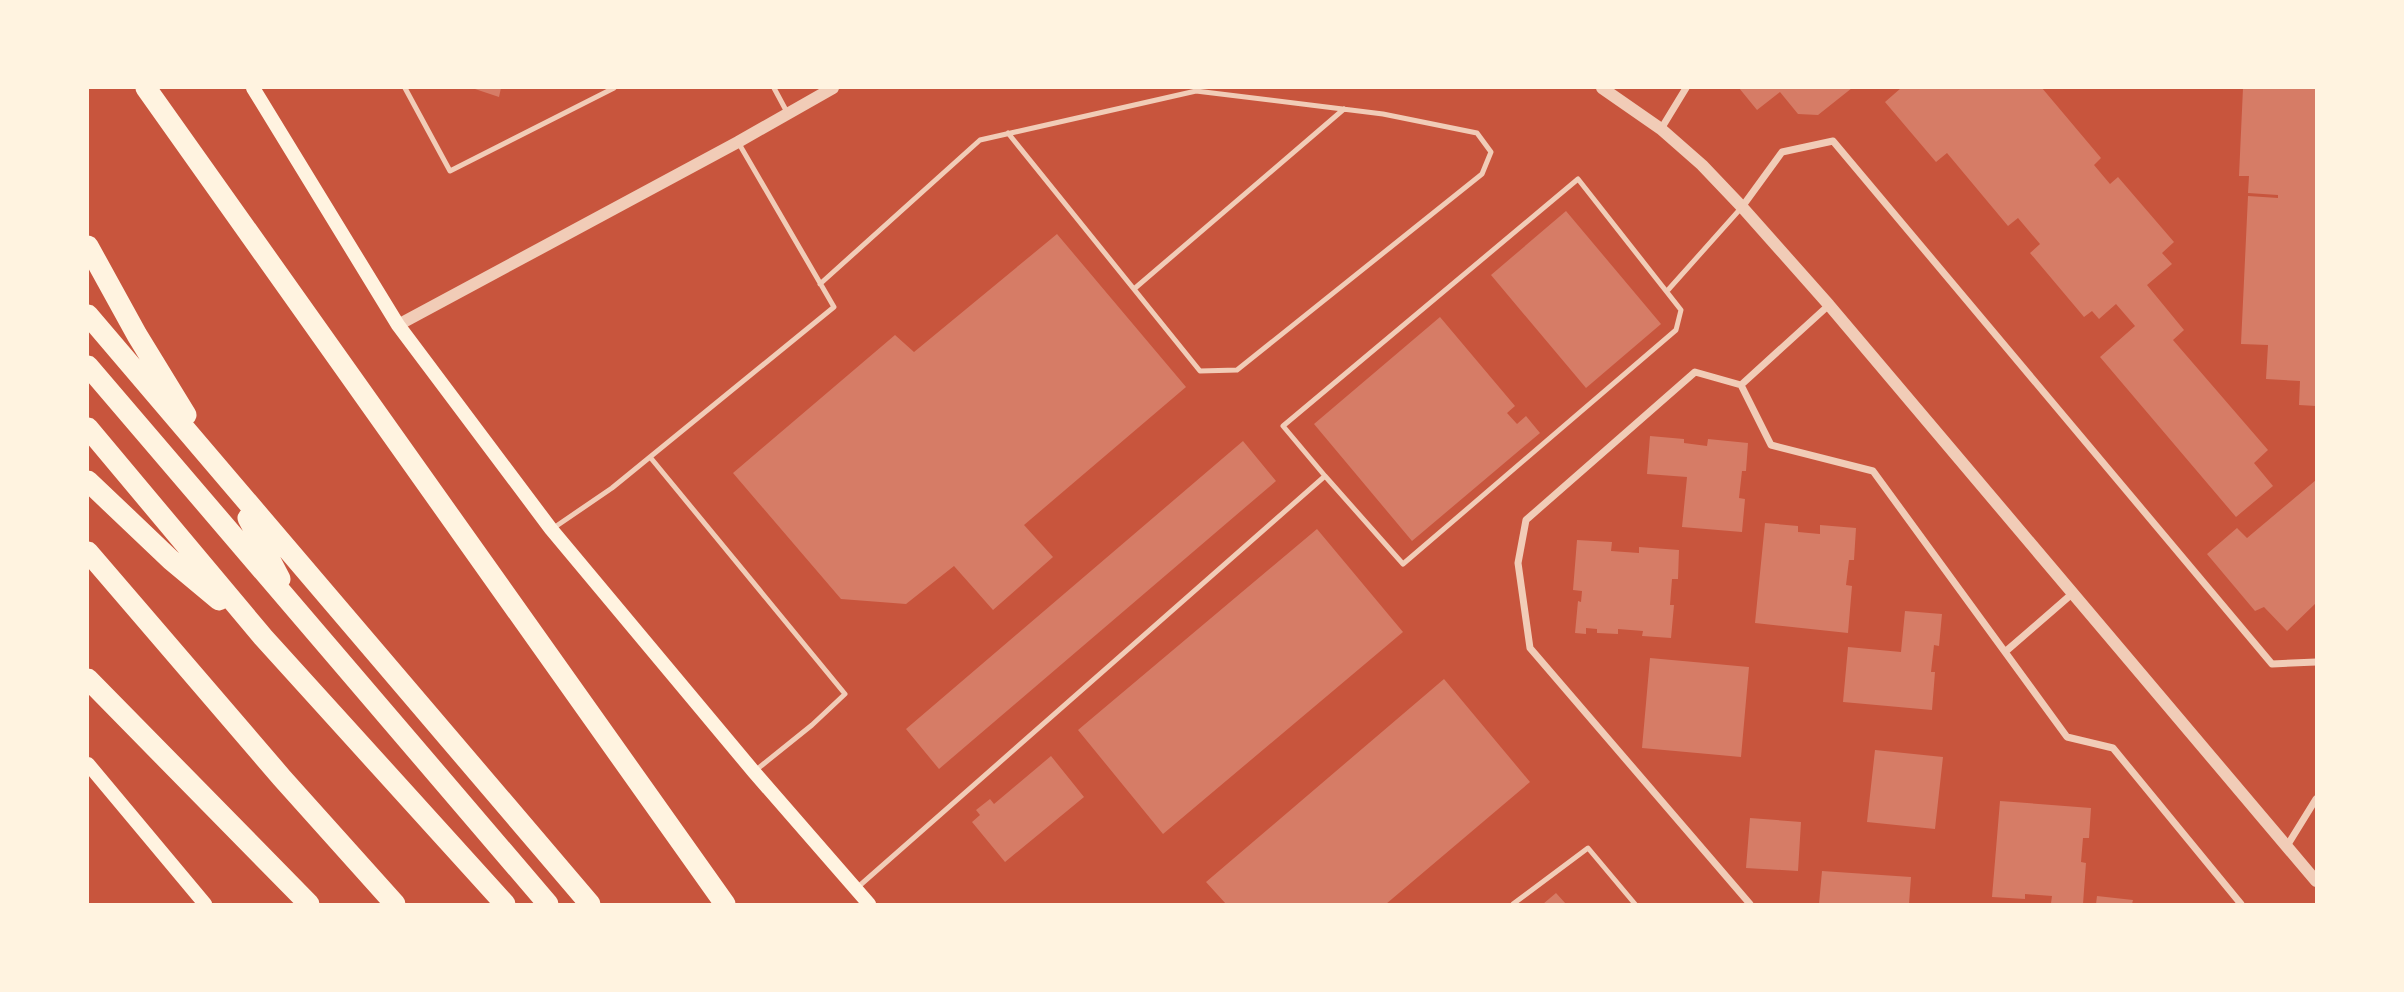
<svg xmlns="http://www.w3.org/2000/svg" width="2404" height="992" viewBox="0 0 2404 992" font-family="Montserrat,sans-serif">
  <rect width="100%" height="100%" fill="#c8553d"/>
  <path fill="#d67c66" d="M 472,88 L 501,88 L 499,97 Z
    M 1739,88 L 1852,88 L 1818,115 L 1798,114 L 1780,92 L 1757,110 Z
    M 1901,88 L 2042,88 L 2101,158 L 2094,165 L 2110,184 L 2118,177 L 2174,242 L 2162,253 L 2172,264 L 2147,285 L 2184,330 L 2173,340 L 2268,450 L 2254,463 L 2273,486 L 2236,517 L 2100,357 L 2135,326 L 2116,304 L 2099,319 L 2092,311 L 2084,317 L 2030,253 L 2040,244 L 2018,218 L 2008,226 L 1947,153 L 1936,162 L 1885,102 Z
    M 2243,88 L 2316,88 L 2316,406 L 2299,405 L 2300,381 L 2266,379 L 2268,345 L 2241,344 L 2248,196 L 2278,198 L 2278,195 L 2248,193 L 2249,176 L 2239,176 Z
    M 1566,211 L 1661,324 L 1586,388 L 1491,275 Z
    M 1057,234 L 1186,387 L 1024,525 L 1053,557 L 993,610 L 954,566 L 906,604 L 841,599 L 733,473 L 895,335 L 914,352 Z
    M 1440,317 L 1515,406 L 1507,413 L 1517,424 L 1526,416 L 1540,433 L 1412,541 L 1314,424 Z
    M 1650,436 L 1684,439 L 1684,443 L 1707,446 L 1708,439 L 1748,443 L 1746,471 L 1742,471 L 1739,498 L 1745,499 L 1742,532 L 1682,527 L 1687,477 L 1647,474 Z
    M 1243,441 L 1276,481 L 939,769 L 906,729 Z
    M 2316,480 L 2316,603 L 2287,631 L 2264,607 L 2255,611 L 2207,554 L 2237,528 L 2247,538 Z
    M 1765,523 L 1798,526 L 1798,532 L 1820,534 L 1820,525 L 1856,528 L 1854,560 L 1849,560 L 1846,585 L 1852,586 L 1848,633 L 1755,623 Z
    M 1317,529 L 1403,632 L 1163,834 L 1078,730 Z
    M 1577,540 L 1612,542 L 1611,551 L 1639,553 L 1639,547 L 1679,550 L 1678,579 L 1672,579 L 1670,605 L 1674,605 L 1671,638 L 1642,636 L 1643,631 L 1618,629 L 1618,634 L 1597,633 L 1597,629 L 1586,628 L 1586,634 L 1575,633 L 1578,601 L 1581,602 L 1582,591 L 1573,590 Z
    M 1905,611 L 1942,614 L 1939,646 L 1934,645 L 1931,672 L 1935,672 L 1932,710 L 1843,702 L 1848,647 L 1901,652 Z
    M 1650,658 L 1749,667 L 1741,757 L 1642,748 Z
    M 1444,679 L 1530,782 L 1386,904 L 1226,904 L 1206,882 Z
    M 1875,750 L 1943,757 L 1935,829 L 1867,822 Z
    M 1051,756 L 1084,797 L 1005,862 L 972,822 L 980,815 L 976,810 L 990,799 L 994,804 Z
    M 2000,801 L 2091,808 L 2089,838 L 2083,838 L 2081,862 L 2086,863 L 2083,904 L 2051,903 L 2052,896 L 2025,894 L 2025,899 L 1992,897 Z
    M 1750,818 L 1801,822 L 1798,871 L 1746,868 Z
    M 1822,871 L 1911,877 L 1909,904 L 1819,904 Z
    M 1556,893 L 1566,904 L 1543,904 Z
    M 2097,896 L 2133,900 L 2132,904 L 2096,904 Z"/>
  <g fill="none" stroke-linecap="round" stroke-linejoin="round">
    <path stroke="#f1ccb7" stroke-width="5" d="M 405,88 L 450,171 L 614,88
      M 774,88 L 788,114
      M 820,284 L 980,140 L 1196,91 L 1383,114 L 1477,133 L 1491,152 L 1482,174 L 1237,370 L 1200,371 L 1008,133
      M 1134,289 L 1344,109
      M 1668,290 L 1742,207
      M 650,457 L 845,694 L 812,725 L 756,770
      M 552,529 L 612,488 L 834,307 L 738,142
      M 858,887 L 1325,476 L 1283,426 L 1578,179 L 1681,310 L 1676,330 L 1403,564 L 1325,476
      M 1513,904 L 1588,848 L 1635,904"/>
    <path stroke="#f1ccb7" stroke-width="7" d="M 1661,129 L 1686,88
      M 1742,207 L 1782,152 L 1833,141 L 2272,664 L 2316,662
      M 1741,385 L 1829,305
      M 2005,652 L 2073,593
      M 2287,846 L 2316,799
      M 1750,904 L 1530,648 L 1518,563 L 1526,520 L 1695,372 L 1741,385 L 1771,445 L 1873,471 L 2067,737 L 2113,748 L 2241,904"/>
    <path stroke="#f1ccb7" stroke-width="12" d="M 1602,88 L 1661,129 L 1702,165 L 1742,207 L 1829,305 L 2316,881
      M 398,325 L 738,142 L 833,88"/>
    <path stroke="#fff3e0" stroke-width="14" d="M 253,88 L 398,325 L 551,529 L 754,772 L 869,904
      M 88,764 L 205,904"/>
    <path stroke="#fff3e0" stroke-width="21" d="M 146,88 L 725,904
      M 88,246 L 137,335 L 186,415
      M 88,315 L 590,904
      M 88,366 L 548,904
      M 88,428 L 263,637 L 505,904
      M 88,481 L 171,560 L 219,600
      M 248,518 L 280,579
      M 88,552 L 282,778 L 395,904
      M 88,679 L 309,904"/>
  </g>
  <rect width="2404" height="992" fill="none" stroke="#fff3e0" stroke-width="178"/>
</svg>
